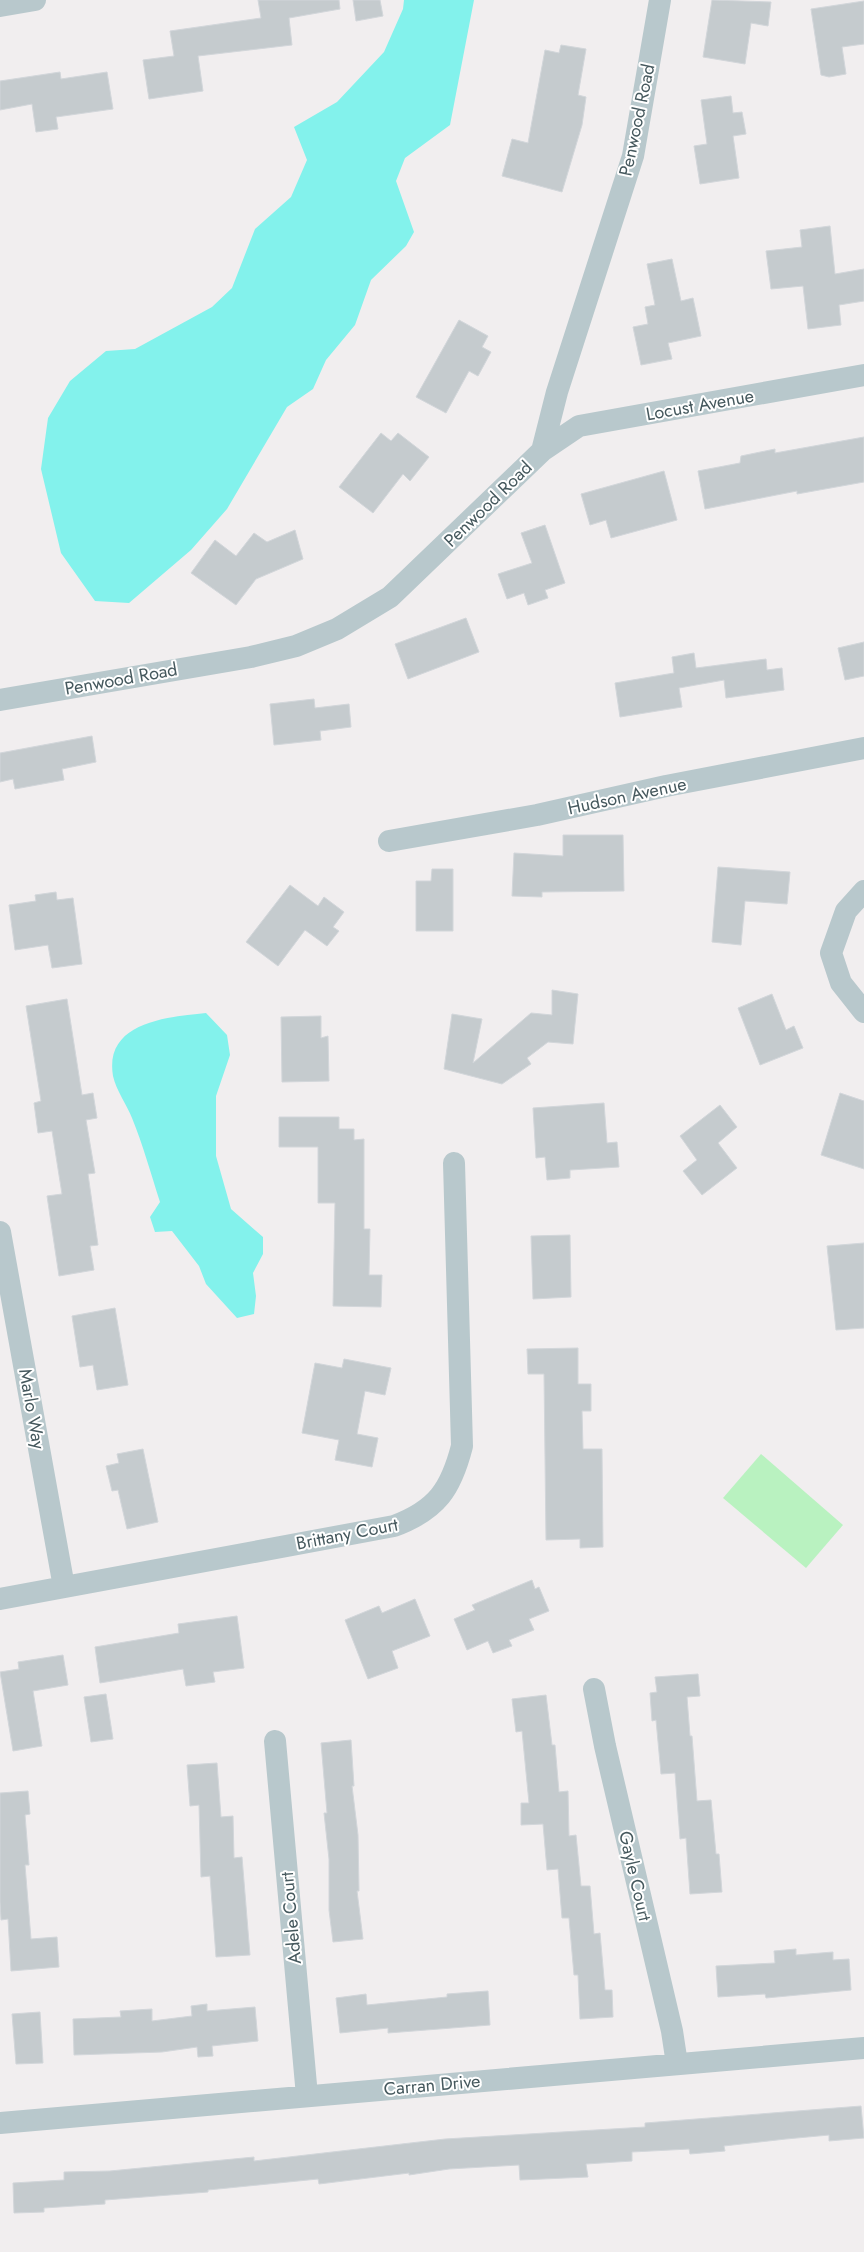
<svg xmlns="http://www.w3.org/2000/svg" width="864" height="2252" viewBox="0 0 864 2252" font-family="Jost,sans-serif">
  <rect width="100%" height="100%" fill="#f1eeef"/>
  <path fill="#b9f2c0" d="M 761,1454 L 843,1525 L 806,1568 L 723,1498 Z"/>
  <path fill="#83f2ec" d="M 404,0 L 474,0 L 450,125 L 405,158 L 396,181 L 414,232 L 406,246 L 371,280 L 355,325 L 326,360 L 313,389 L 287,407 L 227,509 L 191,550 L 129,603 L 95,601 L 61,553 L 41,469 L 48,418 L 70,381 L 106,351 L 135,349 L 212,307 L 232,288 L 255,229 L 291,197 L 307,160 L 294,127 L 337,102 L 384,52 L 403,9 Z
    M 206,1013 L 227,1035 L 230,1055 L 216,1096 L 216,1156 L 231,1209 L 263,1237 L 263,1254 L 253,1273 L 256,1296 L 254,1314 L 237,1318 L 206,1284 L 199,1266 L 172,1231 L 155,1232 L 150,1217 L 160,1202 C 151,1174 143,1145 132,1118 C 127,1105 116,1090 113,1076 C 104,1022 167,1017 206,1013 Z"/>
  <path fill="#c5cbce" stroke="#d2d6da" d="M 258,0 L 339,0 L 340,9 L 289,18 L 292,45 L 198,56 L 203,91 L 149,99 L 143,60 L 174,56 L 170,31 L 261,18 Z
    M 353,0 L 380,0 L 383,16 L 356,21 Z
    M 712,0 L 771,2 L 768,26 L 751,23 L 745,64 L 703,57 Z
    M 864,1 L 864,44 L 842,47 L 846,74 L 829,77 L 821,75 L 811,9 Z
    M 561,45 L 586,49 L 578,95 L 586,97 L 582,125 L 562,192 L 502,176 L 512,139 L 528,143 L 545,50 L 559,53 Z
    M 60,72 L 61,79 L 107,72 L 113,109 L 56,117 L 58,129 L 36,132 L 32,104 L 0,110 L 0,81 Z
    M 731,96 L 733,113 L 742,112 L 746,134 L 733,136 L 739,178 L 700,184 L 694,146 L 707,144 L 701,100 Z
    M 830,226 L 835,274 L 864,269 L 864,301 L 839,305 L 841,325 L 808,329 L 803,286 L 771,289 L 766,251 L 802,247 L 800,230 Z
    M 672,259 L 681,301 L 693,298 L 701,336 L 668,343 L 672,359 L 641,365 L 633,327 L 648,324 L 645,307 L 655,305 L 647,264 Z
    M 459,320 L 488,336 L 482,347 L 491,352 L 478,376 L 469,371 L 446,413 L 416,397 Z
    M 381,433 L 391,441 L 398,433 L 429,457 L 410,481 L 403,474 L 373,513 L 339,487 Z
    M 864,437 L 864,482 L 797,494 L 797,491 L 705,509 L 698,471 L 740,463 L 741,456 L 775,449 L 775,453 Z
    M 664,471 L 677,520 L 611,538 L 606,520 L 590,525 L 581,494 Z
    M 545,525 L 565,583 L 545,590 L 548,598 L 528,605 L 524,593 L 507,599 L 498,574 L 532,563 L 521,533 Z
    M 295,530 L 303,559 L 256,579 L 236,605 L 191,573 L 215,540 L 236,556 L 254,533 L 267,542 Z
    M 466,618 L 479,652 L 408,679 L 395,644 Z
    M 864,642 L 864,676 L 845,680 L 838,648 Z
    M 694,653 L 696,668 L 766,659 L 767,670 L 782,668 L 784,690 L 726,698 L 724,680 L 679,688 L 682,707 L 620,717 L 615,683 L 674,673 L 672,657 Z
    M 314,699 L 315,708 L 349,704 L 351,727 L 320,731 L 321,740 L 274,745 L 270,704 Z
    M 92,736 L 96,762 L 62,769 L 64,780 L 15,789 L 13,779 L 0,782 L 0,753 Z
    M 563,835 L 623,835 L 624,891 L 542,892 L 542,897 L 512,896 L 514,853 L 563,856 Z
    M 718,867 L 790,872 L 787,904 L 745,901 L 741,945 L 712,942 Z
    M 432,869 L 453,869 L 453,931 L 416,931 L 416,881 L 431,881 Z
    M 290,885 L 318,906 L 324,897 L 344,912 L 333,927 L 339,931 L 327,946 L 305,930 L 278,966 L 246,942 Z
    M 56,892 L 57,900 L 73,898 L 82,964 L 52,968 L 48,945 L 15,950 L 9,905 L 36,901 L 35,895 Z
    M 552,990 L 578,994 L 573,1044 L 548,1042 L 527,1058 L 531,1064 L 502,1084 L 444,1069 L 452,1014 L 482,1019 L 473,1063 L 531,1013 L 552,1015 Z
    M 772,994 L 786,1030 L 794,1026 L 803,1048 L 760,1065 L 738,1008 Z
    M 67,999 L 82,1095 L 93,1093 L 97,1118 L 86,1120 L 95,1173 L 88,1174 L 98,1245 L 90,1246 L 94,1270 L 59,1276 L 47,1196 L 62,1194 L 52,1131 L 38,1133 L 34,1103 L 41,1101 L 26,1006 Z
    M 321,1016 L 321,1038 L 328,1036 L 329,1081 L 282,1082 L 281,1017 Z
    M 840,1093 L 864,1101 L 864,1169 L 821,1155 Z
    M 604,1103 L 607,1143 L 617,1142 L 619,1167 L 570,1170 L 570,1178 L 547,1180 L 545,1157 L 536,1158 L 533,1108 Z
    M 720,1105 L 737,1127 L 718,1143 L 737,1168 L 702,1195 L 683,1171 L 697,1160 L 680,1136 Z
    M 279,1117 L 339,1117 L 339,1129 L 354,1129 L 354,1140 L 364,1139 L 364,1229 L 370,1229 L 369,1275 L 382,1275 L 381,1307 L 333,1306 L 335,1203 L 318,1203 L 318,1147 L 279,1147 Z
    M 570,1235 L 571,1297 L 533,1299 L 531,1236 Z
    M 864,1243 L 864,1328 L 836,1330 L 827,1246 Z
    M 115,1308 L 128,1385 L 97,1390 L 93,1365 L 80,1367 L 72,1316 Z
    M 578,1348 L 578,1384 L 591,1384 L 591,1411 L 582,1411 L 583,1449 L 602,1449 L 603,1547 L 580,1548 L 580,1539 L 546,1540 L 544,1374 L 528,1374 L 527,1349 Z
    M 344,1359 L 391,1368 L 385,1395 L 365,1391 L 357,1434 L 378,1438 L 372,1467 L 335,1460 L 339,1440 L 302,1433 L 315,1363 L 342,1368 Z
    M 143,1449 L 158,1522 L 127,1529 L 118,1490 L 112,1491 L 106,1466 L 119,1463 L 117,1454 Z
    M 532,1580 L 535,1589 L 539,1587 L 549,1611 L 529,1619 L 534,1630 L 509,1640 L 512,1646 L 493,1653 L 488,1641 L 467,1650 L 454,1619 L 475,1610 L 472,1605 Z
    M 415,1599 L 430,1636 L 392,1651 L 398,1668 L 368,1679 L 345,1620 L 379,1606 L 382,1613 Z
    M 237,1616 L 244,1668 L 213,1672 L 215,1682 L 186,1686 L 183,1669 L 100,1683 L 95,1647 L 179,1633 L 178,1624 Z
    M 63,1655 L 68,1685 L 33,1691 L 42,1746 L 13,1751 L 0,1672 L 19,1669 L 18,1662 Z
    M 698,1674 L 700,1696 L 687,1697 L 690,1736 L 692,1736 L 697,1801 L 711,1800 L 716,1854 L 719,1854 L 722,1892 L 690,1894 L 686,1838 L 680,1839 L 675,1773 L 661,1774 L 656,1720 L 652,1721 L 650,1693 L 657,1692 L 655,1677 Z
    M 106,1694 L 113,1739 L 91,1742 L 84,1697 Z
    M 546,1695 L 552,1745 L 555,1745 L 559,1792 L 568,1791 L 569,1836 L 576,1835 L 581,1886 L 590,1886 L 594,1934 L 600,1933 L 605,1990 L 612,1990 L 613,2017 L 580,2019 L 578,1975 L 574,1975 L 569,1918 L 562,1918 L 558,1869 L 547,1870 L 543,1824 L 521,1825 L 521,1803 L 529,1803 L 522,1731 L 516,1732 L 512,1699 Z
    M 351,1740 L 354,1786 L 352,1786 L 358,1835 L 359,1891 L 357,1891 L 363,1939 L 333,1942 L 329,1910 L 329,1859 L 324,1813 L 327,1813 L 321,1743 Z
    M 217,1763 L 221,1817 L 233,1816 L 234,1858 L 242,1857 L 250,1955 L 216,1957 L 210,1876 L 201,1877 L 199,1805 L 190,1806 L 187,1765 Z
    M 28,1791 L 30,1814 L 25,1815 L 29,1865 L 25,1865 L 31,1939 L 57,1937 L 59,1967 L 11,1971 L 8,1919 L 1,1920 L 0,1902 L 0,1793 Z
    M 796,1949 L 796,1955 L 833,1952 L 833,1960 L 849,1959 L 851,1990 L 766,1998 L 765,1994 L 718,1997 L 716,1966 L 775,1963 L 774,1951 Z
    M 488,1991 L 490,2025 L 388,2033 L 388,2028 L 340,2033 L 336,1998 L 366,1994 L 367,2005 L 447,1997 L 447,1994 Z
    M 207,2004 L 207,2011 L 255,2007 L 258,2041 L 212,2046 L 213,2056 L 198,2057 L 197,2047 L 162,2052 L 74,2055 L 73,2019 L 121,2017 L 120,2011 L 152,2009 L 152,2021 L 192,2016 L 191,2006 Z
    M 40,2012 L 43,2063 L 16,2064 L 12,2014 Z
    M 861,2106 L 864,2138 L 829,2141 L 829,2135 L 786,2139 L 724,2146 L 725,2151 L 690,2154 L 689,2149 L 632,2152 L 632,2161 L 586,2164 L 588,2177 L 520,2180 L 519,2165 L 449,2169 L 409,2175 L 409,2173 L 319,2184 L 318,2179 L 208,2190 L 208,2192 L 105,2200 L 105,2204 L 44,2208 L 44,2212 L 14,2213 L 13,2183 L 64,2180 L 64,2172 L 110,2171 L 254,2157 L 254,2161 L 445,2139 L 645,2127 L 645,2123 Z"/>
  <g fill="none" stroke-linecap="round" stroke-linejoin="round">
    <path stroke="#b8c8cc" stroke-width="22" d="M 0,6 L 35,0
      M 542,451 L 579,426 L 864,375
      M 0,700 L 251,657 L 296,646 L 337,629 L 390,597 L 542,451 L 557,392 L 633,156 L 660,0
      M 389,841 L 537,815 L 666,786 L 864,748
      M 864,891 L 846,911 L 831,953 L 841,983 L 864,1012
      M 0,1232 L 64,1587
      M 0,1599 L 394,1526 C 437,1510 451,1489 462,1446 L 454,1163
      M 594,1689 L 605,1746 L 672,2031 L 677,2064
      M 275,1741 L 307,2096
      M 0,2123 L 864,2048"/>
  </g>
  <g text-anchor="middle" stroke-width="4" stroke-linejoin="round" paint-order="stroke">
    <g font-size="18" fill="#45585d" stroke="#fff">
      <text transform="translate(637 120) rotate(-78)" y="6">Penwood Road</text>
      <text transform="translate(700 405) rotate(-10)" y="6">Locust Avenue</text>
      <text transform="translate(488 504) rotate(-44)" y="6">Penwood Road</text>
      <text transform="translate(121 679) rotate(-10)" y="6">Penwood Road</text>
      <text transform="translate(627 796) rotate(-12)" y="6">Hudson Avenue</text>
      <text transform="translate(32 1409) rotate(80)" y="6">Marlo Way</text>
      <text transform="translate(347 1534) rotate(-11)" y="6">Brittany Court</text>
      <text transform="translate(635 1876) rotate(77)" y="6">Gayle Court</text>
      <text transform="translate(291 1918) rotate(-95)" y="6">Adele Court</text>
      <text transform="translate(432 2085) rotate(-5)" y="6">Carran Drive</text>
    </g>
  </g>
</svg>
